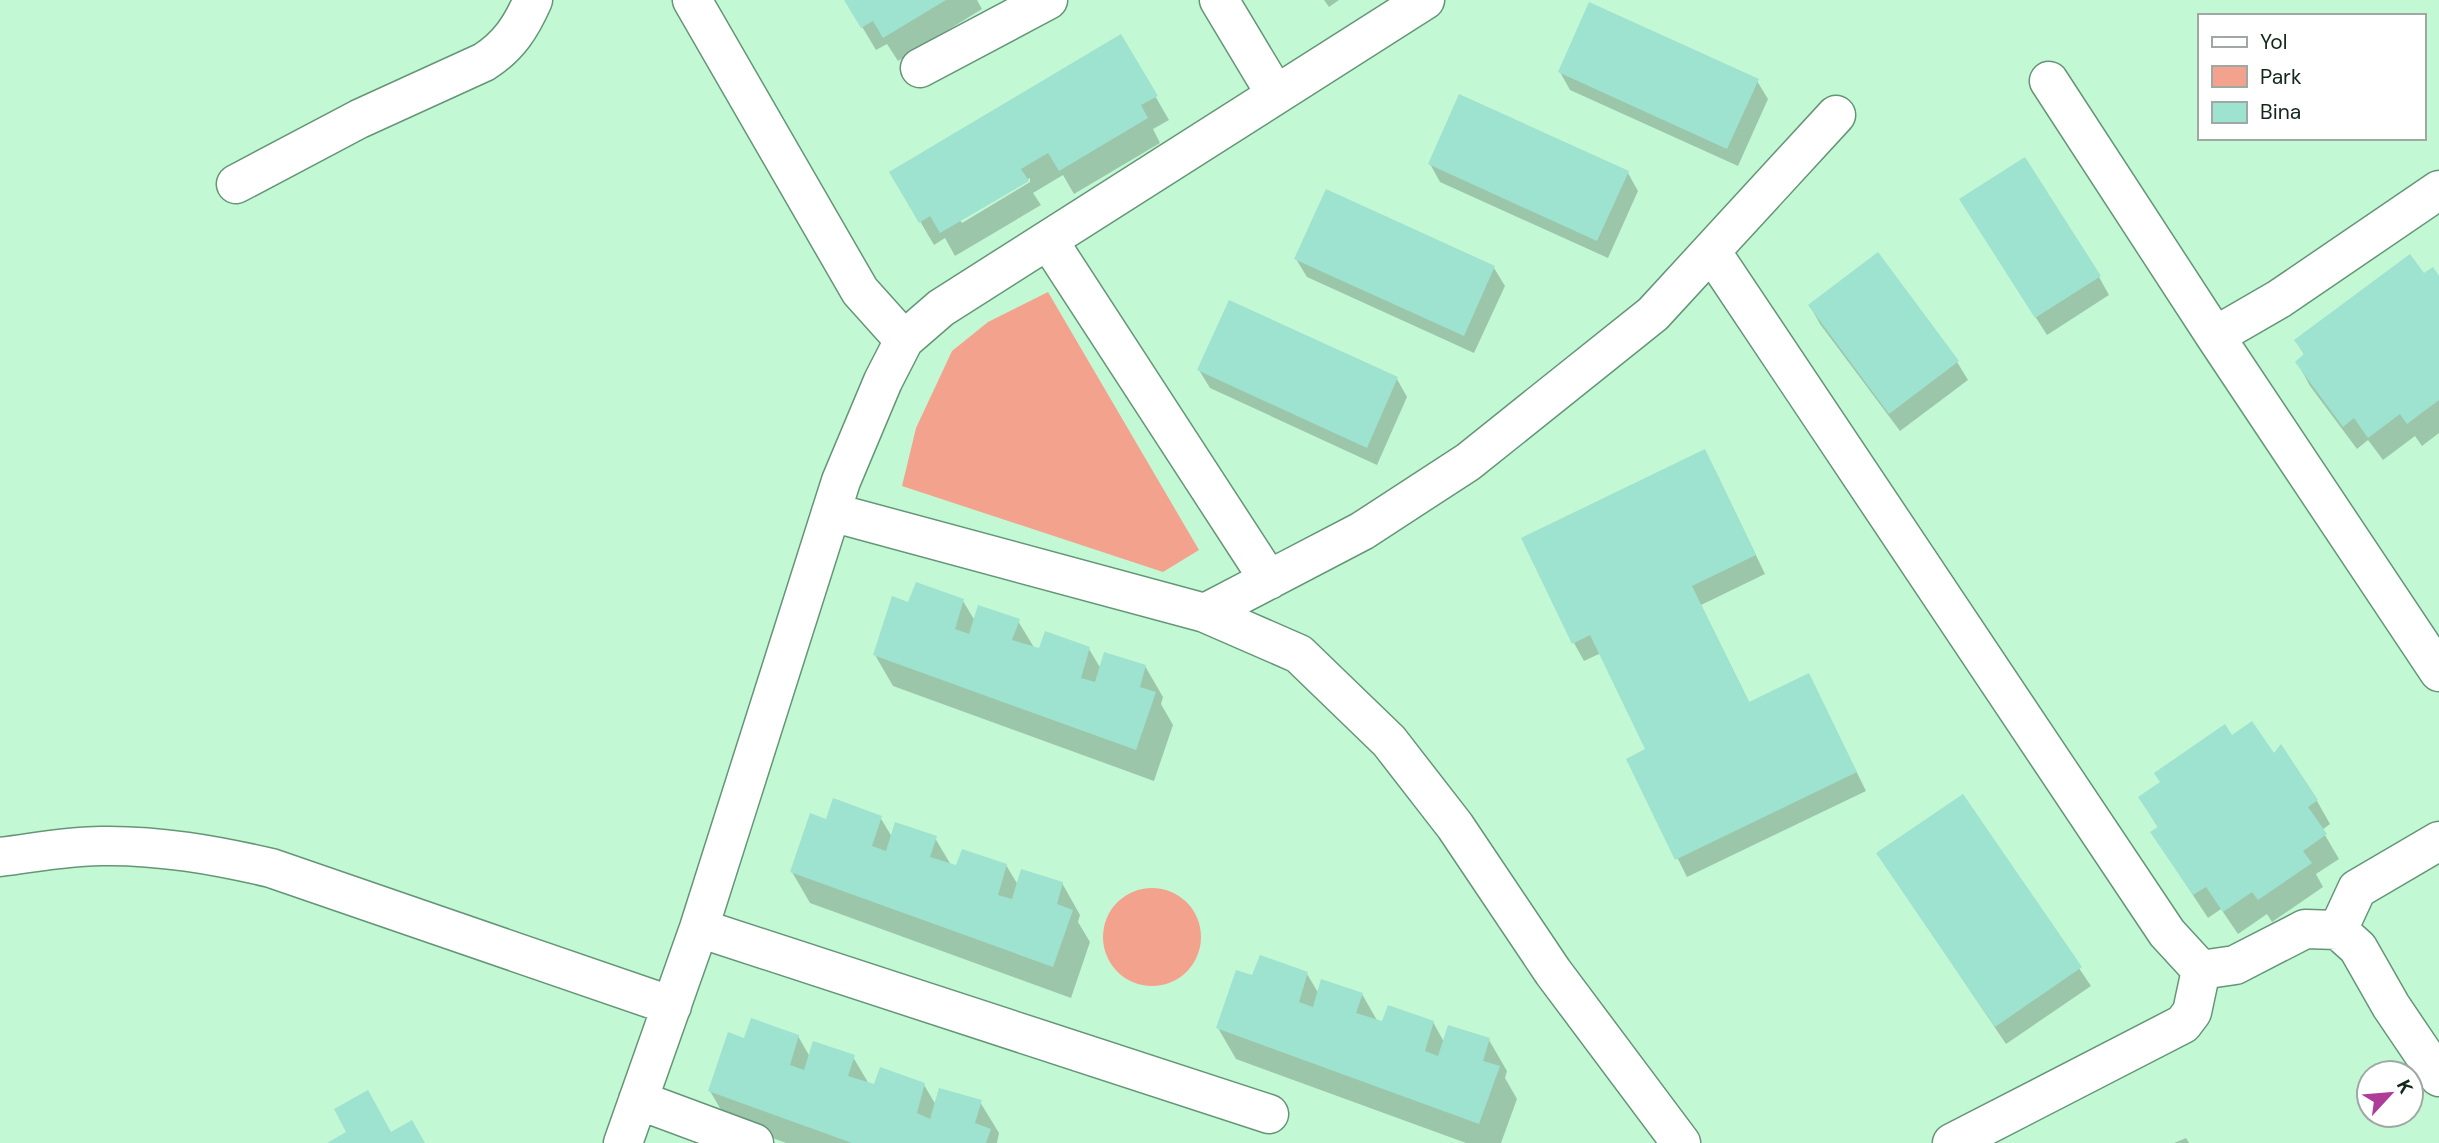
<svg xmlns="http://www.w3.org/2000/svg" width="2439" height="1143" viewBox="0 0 2439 1143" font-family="'DM Sans',sans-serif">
  <rect width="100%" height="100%" fill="#c3f8d5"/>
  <path fill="#f3a38d" d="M 1048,292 L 1199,550 L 1163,572 L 902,486 L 916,428 L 952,351 L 988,322 Z
    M1103 937a49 49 0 1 1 98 0a49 49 0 1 1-98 0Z"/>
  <path fill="#0003" fill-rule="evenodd" d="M 846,0 L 977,0 L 982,9 L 898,61 L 887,44 L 876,50 Z
    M 1324,0 L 1339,0 L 1329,7 Z
    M 1121,37 L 1169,120 L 1153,129 L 1160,143 L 1074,194 L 1063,175 L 1033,193 L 1041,205 L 955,256 L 945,238 L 934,245 L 891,172 ZM 1030,178 L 1030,182 L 962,223 L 960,220 Z
    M 1560,72 L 1757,81 L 1768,99 L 1738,166 L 1570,90 Z
    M 1430,164 L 1628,173 L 1638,191 L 1608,258 L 1440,182 Z
    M 1972,218 L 2099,277 L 2109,295 L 2047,335 Z
    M 1296,259 L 1494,268 L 1505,286 L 1474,353 L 1307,277 Z
    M 2424,276 L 2439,279 L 2439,433 L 2422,446 L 2415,436 L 2383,460 L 2368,440 L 2357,449 L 2310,386 L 2297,362 L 2305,356 L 2296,341 Z
    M 1810,306 L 1957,362 L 1968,380 L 1900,431 L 1820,324 Z
    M 1199,370 L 1397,379 L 1407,397 L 1377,465 L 1210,388 Z
    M 1715,470 L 1765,574 L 1701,605 L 1750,704 L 1809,676 L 1866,791 L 1687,877 L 1628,759 L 1647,750 L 1601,653 L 1584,661 L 1574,643 Z
    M 963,601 L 975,621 L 1018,621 L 1035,649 L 1089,649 L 1101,669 L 1145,666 L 1163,697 L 1161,704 L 1173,725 L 1154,781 L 893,686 L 875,655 L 909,604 Z
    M 2231,737 L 2274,755 L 2317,801 L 2330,824 L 2322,830 L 2339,859 L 2316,874 L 2323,887 L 2272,922 L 2267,914 L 2238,934 L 2221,909 L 2208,918 L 2152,833 L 2159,829 L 2140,798 Z
    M 1963,796 L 2091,986 L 2006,1044 L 1878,854 Z
    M 880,817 L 892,837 L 935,838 L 951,865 L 1006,865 L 1018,885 L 1062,883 L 1080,915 L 1078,922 L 1090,942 L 1071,998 L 810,903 L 792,872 L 827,821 Z
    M 1307,974 L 1319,994 L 1362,994 L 1378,1022 L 1433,1022 L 1444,1042 L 1489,1040 L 1507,1071 L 1505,1078 L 1517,1099 L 1501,1143 L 1466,1143 L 1236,1059 L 1218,1028 L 1253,978 Z
    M 798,1036 L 810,1057 L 853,1057 L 869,1084 L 924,1085 L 936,1105 L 980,1102 L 999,1133 L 997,1143 L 786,1143 L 728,1122 L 710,1091 L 745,1040 Z
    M 2186,1138 L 2189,1143 L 2174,1143 Z"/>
  <path fill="#9ee2d0" d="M 844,0 L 946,0 L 883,38 L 873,21 L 861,28 Z
    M 1589,2 L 1759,79 L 1727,149 L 1558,72 Z
    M 1121,34 L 1158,96 L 1141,105 L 1148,118 L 1059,171 L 1048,153 L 1021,169 L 1029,181 L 940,233 L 930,216 L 919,223 L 889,172 Z
    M 1459,94 L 1629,171 L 1597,241 L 1428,164 Z
    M 2025,157 L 2101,276 L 2035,318 L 1959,199 Z
    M 1326,189 L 1495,266 L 1464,336 L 1294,259 Z
    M 1878,252 L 1959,361 L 1889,414 L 1808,305 Z
    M 2410,254 L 2424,273 L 2433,267 L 2439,276 L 2439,400 L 2407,424 L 2400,414 L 2368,438 L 2354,418 L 2343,427 L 2295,362 L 2304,354 L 2294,340 Z
    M 1229,300 L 1398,377 L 1367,448 L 1197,370 Z
    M 1705,449 L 1756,555 L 1692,586 L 1749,702 L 1809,673 L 1857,772 L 1675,860 L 1626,759 L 1645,749 L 1590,635 L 1572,644 L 1521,538 Z
    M 916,582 L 964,599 L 955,629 L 969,634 L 978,605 L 1020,619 L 1012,640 L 1039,648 L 1045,631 L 1090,647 L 1081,678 L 1095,682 L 1104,652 L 1146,665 L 1140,687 L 1156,692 L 1136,750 L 873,655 L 892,596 L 908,602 Z
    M 2252,721 L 2274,753 L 2281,744 L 2318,800 L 2308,807 L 2327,834 L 2303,851 L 2312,863 L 2258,900 L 2252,892 L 2223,912 L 2206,887 L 2193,895 L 2150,832 L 2158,827 L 2138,797 L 2160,782 L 2154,773 L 2225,724 L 2232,735 Z
    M 1963,794 L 2082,967 L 1995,1027 L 1876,853 Z
    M 833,798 L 882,816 L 872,846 L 886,851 L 895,822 L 937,836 L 930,857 L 956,865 L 962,849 L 1007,864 L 998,895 L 1012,899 L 1021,869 L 1063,882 L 1057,904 L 1073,910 L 1053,967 L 790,872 L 810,813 L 826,819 Z
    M 1260,955 L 1308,972 L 1299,1002 L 1313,1007 L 1321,979 L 1363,993 L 1356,1013 L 1382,1021 L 1388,1005 L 1434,1021 L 1425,1051 L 1438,1056 L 1448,1025 L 1490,1038 L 1483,1061 L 1500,1066 L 1479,1124 L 1216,1028 L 1236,970 L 1252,975 Z
    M 751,1018 L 799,1035 L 790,1065 L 804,1070 L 813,1041 L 855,1055 L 848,1076 L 874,1084 L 880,1067 L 925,1083 L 917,1113 L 930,1119 L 939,1088 L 982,1100 L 975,1123 L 991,1129 L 986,1143 L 852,1143 L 708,1091 L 728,1032 L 744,1038 Z
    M 368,1090 L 391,1132 L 412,1120 L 425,1143 L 327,1143 L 346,1132 L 334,1109 Z"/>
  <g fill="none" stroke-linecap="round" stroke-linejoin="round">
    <defs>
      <path id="minor" d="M 692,0 L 860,291 L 904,340
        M 1219,0 L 1276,95
        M 920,68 L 1048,0
        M 2049,81 L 2215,336 L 2439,672
        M 236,184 L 359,119 L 484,62 C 509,46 521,27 533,0
        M 1048,240 L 1269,580
        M 1711,251 L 2167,933 L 2201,970 L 2235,965 L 2305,929 L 2338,930 L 2358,948 L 2391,1006 L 2439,1077
        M 2215,336 L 2279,299 L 2439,190
        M 831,512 L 1205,613 L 1299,654 L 1389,741 L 1455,826 L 1553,972 L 1681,1143
        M 1205,613 L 1362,531 L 1468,462 L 1653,314 L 1836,115
        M 0,857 C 33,853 68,846 101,846 C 159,845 215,855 271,868 L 672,1006
        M 699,928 L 1269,1114
        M 2338,930 L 2357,889 L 2439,841
        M 638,1100 L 754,1143
        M 623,1143 L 699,928 L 841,481 L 883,381 L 904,340 L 941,308 L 1425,0
        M 1952,1143 L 2183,1024 L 2192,1012 L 2201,970"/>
    </defs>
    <use href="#minor" stroke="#649676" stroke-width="41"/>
    <use href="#minor" stroke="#fff" stroke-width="38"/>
  </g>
  <rect x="2198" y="14" width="228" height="126" fill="#ffffff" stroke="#a0a8a3" stroke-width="2"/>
  <rect x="2212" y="37" width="35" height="10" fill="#ffffff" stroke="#a0a8a3" stroke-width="2"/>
  <text x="2260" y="49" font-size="21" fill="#12261a">Yol</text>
  <rect x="2212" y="66" width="35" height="21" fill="#f3a38d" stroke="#a0a8a3" stroke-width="2"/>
  <text x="2260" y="84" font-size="21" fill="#12261a">Park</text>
  <rect x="2212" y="102" width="35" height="21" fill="#9ee2d0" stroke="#a0a8a3" stroke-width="2"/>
  <text x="2260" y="119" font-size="21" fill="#12261a">Bina</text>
  <g transform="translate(2390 1094) rotate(64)"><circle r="33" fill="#ffffff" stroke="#a0a8a3" stroke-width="2"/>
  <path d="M0-5L12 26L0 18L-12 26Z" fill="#ae3d99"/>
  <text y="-10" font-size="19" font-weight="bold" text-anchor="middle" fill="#12261a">K</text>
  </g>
</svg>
